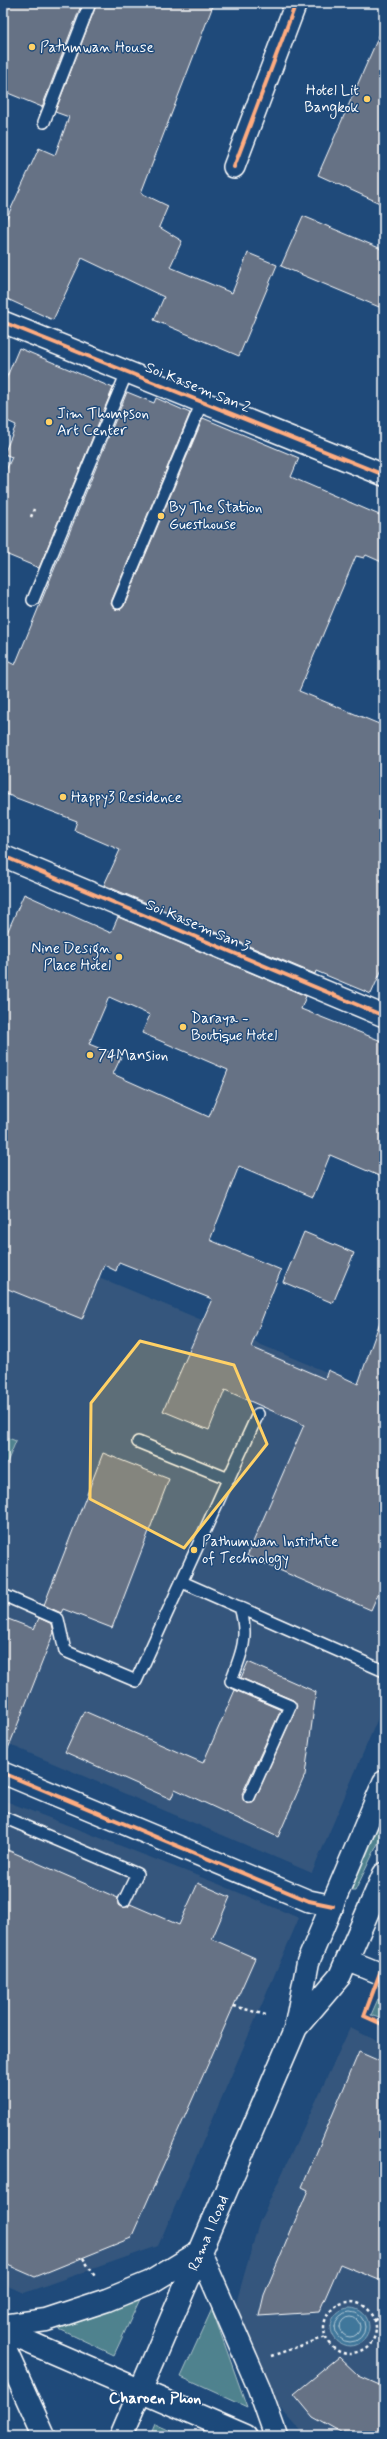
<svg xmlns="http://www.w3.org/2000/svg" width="387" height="2439" viewBox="0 0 387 2439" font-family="Mynerve,sans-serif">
  <rect width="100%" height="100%" fill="#1f4a7a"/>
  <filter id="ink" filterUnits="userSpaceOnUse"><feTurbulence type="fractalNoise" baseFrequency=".025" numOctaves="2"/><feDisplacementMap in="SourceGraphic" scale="8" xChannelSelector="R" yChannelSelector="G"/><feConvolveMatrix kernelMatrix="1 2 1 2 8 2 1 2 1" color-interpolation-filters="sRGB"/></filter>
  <g filter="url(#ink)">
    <path fill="#34567d" d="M 3,1237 L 384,1396 L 384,1704 L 312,1873 L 3,1742 Z
      M 3,1800 L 216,1883 L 299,1918 L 158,2246 L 24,2293 L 3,2284 Z
      M 350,2028 L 384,2044 L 384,2436 L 305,2436 L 271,2398 L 234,2310 L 259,2223 Z"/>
    <path fill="#50828e" stroke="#a8c0c6" d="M 3,1436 L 16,1441 L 3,1472 Z
      M 384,1802 L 384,1831 L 355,1891 L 352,1891 L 349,1888 Z
      M 378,1999 L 384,2001 L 384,2020 L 371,2015 Z
      M 141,2297 L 114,2355 L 57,2328 Z
      M 212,2309 L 247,2407 L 181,2377 Z
      M 155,2424 L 182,2436 L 150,2436 Z"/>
    <path fill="#3f779b" stroke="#8cadc3" d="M331 2327a19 19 0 1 1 38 0a19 19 0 1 1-38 0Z"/>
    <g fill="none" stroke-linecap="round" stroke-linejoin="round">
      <path stroke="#b2c9d7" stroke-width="1" d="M335 2327a15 15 0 1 1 30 0a15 15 0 1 1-30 0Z
        M340 2327a10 10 0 1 1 20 0a10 10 0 1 1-20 0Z"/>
    </g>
    <path fill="#667285" stroke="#fff" fill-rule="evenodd" d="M 3,3 L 82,3 L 42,107 L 3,91 Z
      M 97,3 L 214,3 L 141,193 L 168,206 L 159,227 L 182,241 L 170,267 L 232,293 L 248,253 L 277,265 L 239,356 L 154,320 L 164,297 L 82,258 L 53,320 L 3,297 L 3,226 L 39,148 L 55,155 L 69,117 L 55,112 Z
      M 384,24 L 384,205 L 318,175 Z
      M 303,216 L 384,250 L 384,309 L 281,266 Z
      M 19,348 L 113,388 L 39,568 L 3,553 L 3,477 L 12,457 L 4,454 L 16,425 L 3,419 L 3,386 Z
      M 127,392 L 154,403 L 156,398 L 190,413 L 112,600 L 111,604 L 115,609 L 119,610 L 124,606 L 203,418 L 299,458 L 291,477 L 384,517 L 384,563 L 366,555 L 364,558 L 356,556 L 299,691 L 384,726 L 384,965 L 371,994 L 316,971 L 315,974 L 104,885 L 120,850 L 74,830 L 77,821 L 3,793 L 3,659 L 15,665 Z
      M 24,894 L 111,933 L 118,917 L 306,996 L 301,1009 L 384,1042 L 384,1178 L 330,1155 L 313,1197 L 239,1166 L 210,1240 L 281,1270 L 251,1347 L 325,1379 L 328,1370 L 358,1384 L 381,1319 L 384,1320 L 384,1580 L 371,1610 L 247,1556 L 304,1425 L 225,1390 L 209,1430 L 163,1411 L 212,1299 L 119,1262 L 116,1271 L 104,1265 L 82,1319 L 3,1287 L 3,942 ZM 109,997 L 150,1015 L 142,1033 L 228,1070 L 209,1117 L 113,1074 L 121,1057 L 89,1044 Z
      M 304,1232 L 354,1253 L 333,1303 L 283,1282 Z
      M 103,1453 L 169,1479 L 112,1628 L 63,1609 L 61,1613 L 44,1605 Z
      M 3,1617 L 34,1629 L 39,1618 L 52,1624 L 54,1632 L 4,1759 Z
      M 248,1662 L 316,1692 L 305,1775 L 278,1837 L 175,1789 L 171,1799 L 65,1752 L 84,1711 L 203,1763 L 235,1690 L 281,1710 L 242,1794 L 246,1803 L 253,1803 L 297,1706 L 293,1700 L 241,1678 Z
      M 3,1848 L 118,1898 L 118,1905 L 121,1907 L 128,1907 L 130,1904 L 179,1925 L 198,1883 L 230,1897 L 212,1939 L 255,1958 L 131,2238 L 35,2277 L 3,2263 Z
      M 359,2052 L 384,2063 L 384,2282 L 340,2264 L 319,2312 L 259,2316 L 264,2295 L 308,2190 L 302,2187 Z
      M 339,2357 L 359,2376 L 384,2387 L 384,2436 L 347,2436 L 313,2417 L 294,2394 Z"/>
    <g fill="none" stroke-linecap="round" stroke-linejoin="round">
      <defs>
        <path id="service" d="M 44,122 L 90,3
          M 33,600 L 127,372
          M 118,603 L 202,402
          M 138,1442 L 229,1479
          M 182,1582 L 384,1671
          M 3,1595 L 58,1619 L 65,1651 L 136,1681 L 258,1414
          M 240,1607 C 249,1637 242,1653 231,1681 L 290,1706 L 249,1797
          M 3,1817 L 137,1874 L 124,1901"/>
        <path id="minor" d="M 234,167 L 296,3
          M 3,322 L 384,475
          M 3,856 L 384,1016
          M 3,1773 L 309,1901 L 333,1906
          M 347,1960 L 384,1975"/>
        <path id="secondary" d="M 295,2029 L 340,1976 L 384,1874
          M 200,2252 L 259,2388 L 276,2436
          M 3,2326 L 46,2320 L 107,2300 L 151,2282 L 200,2252
          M 3,2331 L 246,2436
          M 3,2345 L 44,2436
          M 121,2436 L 295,2030 L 308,1962 L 384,1782"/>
      </defs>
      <use href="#service" stroke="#fff" stroke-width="14"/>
      <use href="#minor" stroke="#fff" stroke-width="24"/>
      <use href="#secondary" stroke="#fff" stroke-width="25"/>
      <path stroke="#fff" stroke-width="2.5" stroke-dasharray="3 3" stroke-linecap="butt" d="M 31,517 L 34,509
        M 234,2006 L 266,2015
        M 83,2258 L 96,2278
        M324 2328a26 26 0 1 1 52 0a26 26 0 1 1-52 0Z
        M 375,2320 L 384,2317
        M 271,2356 L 326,2337"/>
      <use href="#service" stroke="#1f4a7a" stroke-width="11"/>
      <use href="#minor" stroke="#1f4a7a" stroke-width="21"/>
      <use href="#secondary" stroke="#1f4a7a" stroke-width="22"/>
      <defs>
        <path id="cycleway" d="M 234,167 L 296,3
          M 3,322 L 384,475
          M 3,856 L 384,1016
          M 3,1773 L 309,1901 L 333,1906
          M 384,1962 L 364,2016 L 384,2025"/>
      </defs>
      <use href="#cycleway" stroke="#1f4a7a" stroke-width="6"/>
      <use href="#cycleway" stroke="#ffac80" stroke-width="4"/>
    </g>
  </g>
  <path fill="#ffd166" fill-opacity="0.2" stroke="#ffd166" stroke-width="3" stroke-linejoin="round" d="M 140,1341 L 234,1365 L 267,1444 L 184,1548 L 90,1499 L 91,1403 Z"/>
  <g fill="#ffd166" stroke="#1f4a7a" stroke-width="1.5">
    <circle cx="32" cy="47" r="4"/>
    <circle cx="367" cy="99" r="4"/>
    <circle cx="49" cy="422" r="4"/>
    <circle cx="161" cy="516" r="4"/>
    <circle cx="63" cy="797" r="4"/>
    <circle cx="119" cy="957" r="4"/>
    <circle cx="183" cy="1027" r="4"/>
    <circle cx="90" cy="1055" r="4"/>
    <circle cx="194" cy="1550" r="4"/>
  </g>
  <g text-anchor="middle" stroke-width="3" stroke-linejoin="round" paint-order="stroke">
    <g font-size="15" fill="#fff" stroke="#1f4a7a" text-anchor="start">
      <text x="40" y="52">Patumwan House</text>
      <text x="359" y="95" text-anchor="end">Hotel Lit<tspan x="359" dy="17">Bangkok</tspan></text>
      <text x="57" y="418">Jim Thompson<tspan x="57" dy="17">Art Center</tspan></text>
      <text x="169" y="512">By The Station<tspan x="169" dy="17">Guesthouse</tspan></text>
      <text x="71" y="802">Happy3 Residence</text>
      <text x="111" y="953" text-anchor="end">Nine Design<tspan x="111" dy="17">Place Hotel</tspan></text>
      <text x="191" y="1023">Daraya -<tspan x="191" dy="17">Boutique Hotel</tspan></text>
      <text x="98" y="1060">74Mansion</text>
      <text x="202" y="1546">Pathumwan Institute<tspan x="202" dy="17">of Technology</tspan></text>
    </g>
    <g font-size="15" fill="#fff" stroke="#1f4a7a">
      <text transform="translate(198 387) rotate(22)" y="5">Soi Kasem San 2</text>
      <text transform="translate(198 925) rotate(23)" y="5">Soi Kasem San 3</text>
      <text transform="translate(208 2233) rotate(-67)" y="5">Rama I Road</text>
    </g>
    <g font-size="16" font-weight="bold" fill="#fff" stroke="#1f4a7a">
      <text x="155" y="2403">Charoen Phon</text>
    </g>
  </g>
  <rect width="387" height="2439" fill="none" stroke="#1f4a7a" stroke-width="16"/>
  <rect x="8" y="8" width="371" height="2423" fill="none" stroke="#fff" stroke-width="1.5" filter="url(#ink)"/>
</svg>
